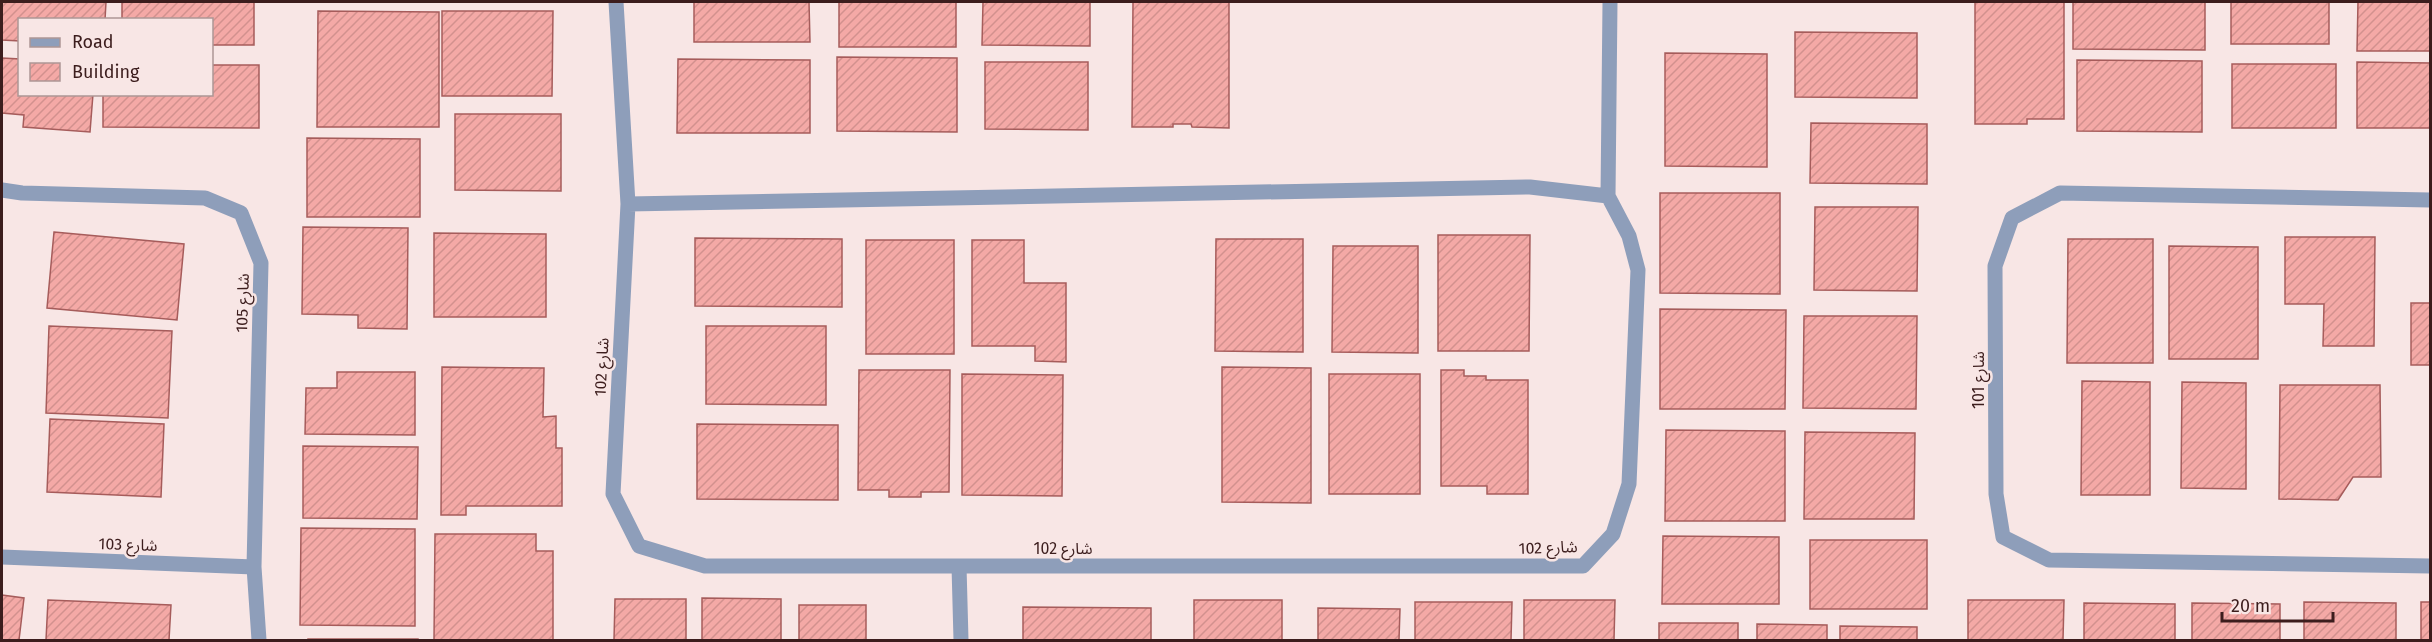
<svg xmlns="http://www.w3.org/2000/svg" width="2432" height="642" viewBox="0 0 2432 642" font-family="'Fira Sans','Noto Sans Arabic',sans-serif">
  <defs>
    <pattern id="building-hatch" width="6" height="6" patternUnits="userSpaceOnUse" patternTransform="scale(1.5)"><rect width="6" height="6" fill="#f4a9a6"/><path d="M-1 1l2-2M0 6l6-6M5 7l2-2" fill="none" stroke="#d2918e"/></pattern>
  </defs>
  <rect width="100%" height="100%" fill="#f8e6e5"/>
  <path fill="url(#building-hatch)" stroke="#a65c5b" stroke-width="1.5" d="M 2,2 L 106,2 L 105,20 L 20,20 L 20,41 L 2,40 Z
    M 122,2 L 254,2 L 254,45 L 212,45 L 212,20 L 122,20 Z
    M 694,2 L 809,2 L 810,42 L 694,42 Z
    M 839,2 L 956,2 L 956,47 L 839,47 Z
    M 983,2 L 1090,2 L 1090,46 L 982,45 Z
    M 1133,2 L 1229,2 L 1229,128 L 1192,127 L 1191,124 L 1173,124 L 1173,127 L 1132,127 Z
    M 1975,2 L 2064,2 L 2064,119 L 2027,119 L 2027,124 L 1975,124 Z
    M 2073,2 L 2205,2 L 2205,50 L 2073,49 Z
    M 2231,2 L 2329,2 L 2329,44 L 2231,44 Z
    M 2358,2 L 2430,2 L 2430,51 L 2357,51 Z
    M 318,11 L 439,12 L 439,127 L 317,127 Z
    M 442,11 L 553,11 L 552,96 L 442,96 Z
    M 1795,32 L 1917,33 L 1917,98 L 1795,97 Z
    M 1665,53 L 1767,54 L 1767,167 L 1665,166 Z
    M 837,57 L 957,58 L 957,132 L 837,131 Z
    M 2,58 L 20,59 L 20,94 L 93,94 L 90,132 L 23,127 L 24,115 L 2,113 Z
    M 678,59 L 810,60 L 810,133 L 677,133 Z
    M 2077,60 L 2202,61 L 2202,132 L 2077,131 Z
    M 985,62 L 1088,62 L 1088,130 L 985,129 Z
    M 2357,62 L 2430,63 L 2430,128 L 2357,128 Z
    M 2232,64 L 2336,64 L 2336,128 L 2232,128 Z
    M 212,65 L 259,65 L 259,128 L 103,127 L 103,94 L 212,94 Z
    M 455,114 L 561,114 L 561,191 L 455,190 Z
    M 1811,123 L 1927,124 L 1927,184 L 1810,183 Z
    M 307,138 L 420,139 L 420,217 L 307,217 Z
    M 1660,193 L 1780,193 L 1780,294 L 1660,293 Z
    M 1815,207 L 1918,207 L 1917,291 L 1814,290 Z
    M 303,227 L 408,228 L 407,329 L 358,328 L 358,315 L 302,314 Z
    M 54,232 L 184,244 L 177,320 L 47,308 Z
    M 434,233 L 546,234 L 546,317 L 434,317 Z
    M 1438,235 L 1530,235 L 1529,351 L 1438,351 Z
    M 2285,237 L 2375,237 L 2374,346 L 2323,346 L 2324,304 L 2285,304 Z
    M 695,238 L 842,239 L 842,307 L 695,306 Z
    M 1216,239 L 1303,239 L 1303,352 L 1215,351 Z
    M 2068,239 L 2153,239 L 2153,363 L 2067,363 Z
    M 866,240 L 954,240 L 954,354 L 866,354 Z
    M 972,240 L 1024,240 L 1024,283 L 1066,283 L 1066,362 L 1035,361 L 1035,346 L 972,346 Z
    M 1333,246 L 1418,246 L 1418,353 L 1332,352 Z
    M 2169,246 L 2258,247 L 2258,359 L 2169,359 Z
    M 2411,303 L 2430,303 L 2430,365 L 2411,365 Z
    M 1660,309 L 1786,310 L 1785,409 L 1660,409 Z
    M 1804,316 L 1917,316 L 1916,409 L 1803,408 Z
    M 49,326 L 172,331 L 168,418 L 46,413 Z
    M 706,326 L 826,326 L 826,405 L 706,404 Z
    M 442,367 L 544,368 L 543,417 L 556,416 L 556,448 L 562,448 L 562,506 L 466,506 L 466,515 L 441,515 Z
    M 1222,367 L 1311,368 L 1311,503 L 1222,502 Z
    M 859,370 L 950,370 L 949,492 L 921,492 L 921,497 L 889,497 L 889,490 L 858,490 Z
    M 1441,370 L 1464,370 L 1464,376 L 1486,376 L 1486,380 L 1528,380 L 1528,494 L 1487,494 L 1487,486 L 1441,486 Z
    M 337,372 L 415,372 L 415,435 L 305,434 L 306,388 L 337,388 Z
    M 962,374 L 1063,375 L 1062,496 L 962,495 Z
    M 1329,374 L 1420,374 L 1420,494 L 1329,494 Z
    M 2082,381 L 2150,382 L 2150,495 L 2081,495 Z
    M 2182,382 L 2246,383 L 2246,489 L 2181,488 Z
    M 2280,385 L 2380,385 L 2381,477 L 2353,477 L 2338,500 L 2279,499 Z
    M 50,419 L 164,424 L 161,497 L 47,492 Z
    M 697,424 L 838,425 L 838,500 L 697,499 Z
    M 1666,430 L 1785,431 L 1785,521 L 1665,521 Z
    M 1805,432 L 1915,433 L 1914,519 L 1804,519 Z
    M 303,446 L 418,447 L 417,519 L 303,518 Z
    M 301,528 L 415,529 L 415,626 L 300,625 Z
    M 435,534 L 536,534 L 536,551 L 553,551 L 553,640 L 434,640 Z
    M 1663,536 L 1779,537 L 1779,604 L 1662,604 Z
    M 1810,540 L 1927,540 L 1927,609 L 1810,609 Z
    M 2,595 L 24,598 L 19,640 L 2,640 Z
    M 702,598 L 781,599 L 781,640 L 702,640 Z
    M 615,599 L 686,599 L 686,640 L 614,640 Z
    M 48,600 L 171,605 L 169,640 L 46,640 Z
    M 1194,600 L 1282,600 L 1282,640 L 1194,640 Z
    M 1524,600 L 1615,600 L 1614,640 L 1524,640 Z
    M 1968,600 L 2064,600 L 2063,640 L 1968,640 Z
    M 1415,602 L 1512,602 L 1511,640 L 1415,640 Z
    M 2304,602 L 2396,603 L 2396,640 L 2304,640 Z
    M 2421,602 L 2430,602 L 2430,640 L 2421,640 Z
    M 2084,603 L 2175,604 L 2175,640 L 2084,640 Z
    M 2192,603 L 2280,604 L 2280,640 L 2192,640 Z
    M 799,605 L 866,605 L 866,640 L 799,640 Z
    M 1023,607 L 1151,608 L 1151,640 L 1023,640 Z
    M 1318,608 L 1400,609 L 1399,640 L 1318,640 Z
    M 1659,623 L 1738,623 L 1738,640 L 1659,640 Z
    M 1757,624 L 1827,625 L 1827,640 L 1757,640 Z
    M 1840,626 L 1917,627 L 1917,640 L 1840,640 Z
    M 308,639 L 418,639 L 418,640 L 308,640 Z"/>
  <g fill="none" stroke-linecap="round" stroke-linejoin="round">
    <path stroke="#8e9eba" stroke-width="15" d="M 616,2 L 628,204 L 613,494 L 639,546 L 705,566 L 1583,566 L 1613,534 L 1629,484 L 1638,270 L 1629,236 L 1608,196 L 1530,187 L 628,204
      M 2,190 L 22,193 L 205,198 L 241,213 L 261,263 L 254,567 L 259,640
      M 1608,196 L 1610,2
      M 2430,200 L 2060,193 L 2012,218 L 1995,266 L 1996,494 L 2003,537 L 2049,560 L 2430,566
      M 2,557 L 254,567
      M 959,566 L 961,640"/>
  </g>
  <g text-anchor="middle" stroke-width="5" stroke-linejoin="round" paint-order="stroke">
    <g font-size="16" fill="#3c1d1d" stroke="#f8e6e5">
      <text transform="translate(242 303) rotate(-88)" y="6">شارع 105</text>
      <text transform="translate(601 367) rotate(-87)" y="6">شارع 102</text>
      <text transform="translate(1978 380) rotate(-90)" y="6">شارع 101</text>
      <text transform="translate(128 544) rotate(2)" y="6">شارع 103</text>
      <text transform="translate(1548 547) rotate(-2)" y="6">شارع 102</text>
      <text x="1063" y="554">شارع 102</text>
    </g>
  </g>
  <rect width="2432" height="642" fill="none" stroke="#3c1d1d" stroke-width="6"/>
  <rect x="18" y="18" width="195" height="78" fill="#f8e6e5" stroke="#ad9695" stroke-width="1.5"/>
  <rect x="30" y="38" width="30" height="9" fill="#8e9eba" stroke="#ad9695" stroke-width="1.5"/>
  <text x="72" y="48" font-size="18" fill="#3c1d1d">Road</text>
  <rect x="30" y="63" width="30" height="18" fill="url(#building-hatch)" stroke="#ad9695" stroke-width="1.5"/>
  <text x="72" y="78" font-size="18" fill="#3c1d1d">Building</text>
  <path d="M2222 612v9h111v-9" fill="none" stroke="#3c1d1d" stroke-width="3"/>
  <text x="2231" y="612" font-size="18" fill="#3c1d1d" stroke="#f8e6e5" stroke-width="4.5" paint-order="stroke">20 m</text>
</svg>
